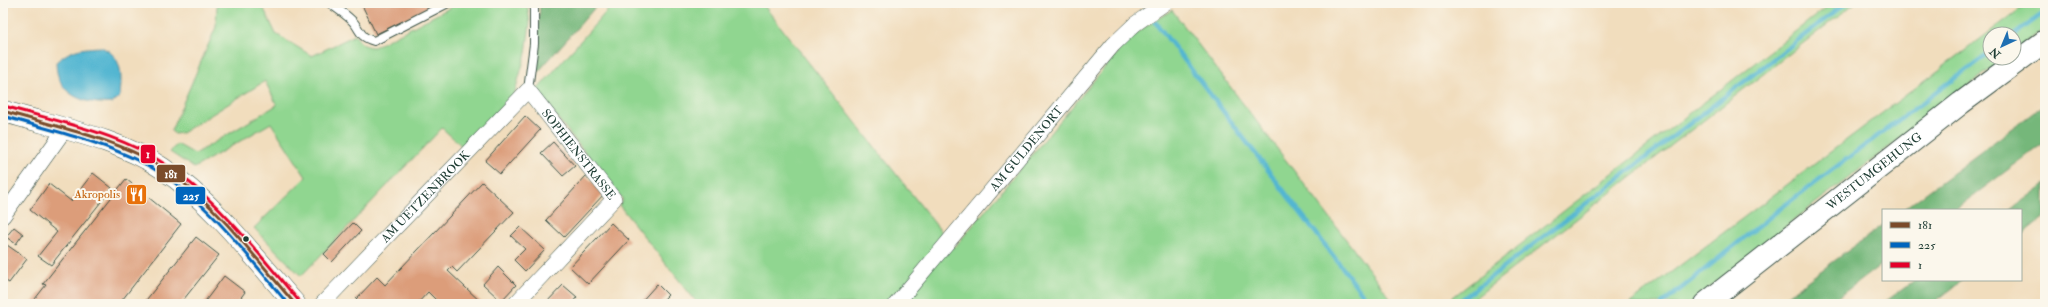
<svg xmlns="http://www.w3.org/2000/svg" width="2048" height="307" viewBox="0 0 2048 307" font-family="'IM FELL Double Pica',serif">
  <rect width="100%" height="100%" fill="#fbf7ec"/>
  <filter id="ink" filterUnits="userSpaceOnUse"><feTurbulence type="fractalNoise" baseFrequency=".025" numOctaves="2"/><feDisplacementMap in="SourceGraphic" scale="8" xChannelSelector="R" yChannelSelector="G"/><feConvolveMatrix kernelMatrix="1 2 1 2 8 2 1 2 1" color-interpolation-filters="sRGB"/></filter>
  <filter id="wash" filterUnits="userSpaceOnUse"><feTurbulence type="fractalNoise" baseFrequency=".012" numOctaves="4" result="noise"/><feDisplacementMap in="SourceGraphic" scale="16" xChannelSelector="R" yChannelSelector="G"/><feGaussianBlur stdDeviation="0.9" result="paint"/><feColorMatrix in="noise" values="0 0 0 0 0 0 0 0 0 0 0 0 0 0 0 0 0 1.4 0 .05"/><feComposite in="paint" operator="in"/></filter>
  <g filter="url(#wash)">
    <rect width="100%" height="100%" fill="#f1ddbd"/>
    <path fill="#90d690" stroke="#588a62" d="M 217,3 L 261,3 L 276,34 L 312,56 L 355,35 C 360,43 364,47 374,47 L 459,3 L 527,3 L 530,23 L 526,53 L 514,95 L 464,148 L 442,128 L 301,276 L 254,228 L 306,177 L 271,123 L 194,168 L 170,152 L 177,144 L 195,154 L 277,105 L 265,81 L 182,133 L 175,134 L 171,131 L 216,27 Z
      M 614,3 L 762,3 L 954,248 L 1126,42 L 1146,26 L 1172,10 L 1395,304 L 698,304 L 619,205 L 623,200 L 536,91 Z
      M 1832,3 L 1855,3 L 1467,304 L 1444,304 Z
      M 2028,3 L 2045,3 L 2045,28 L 2014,51 L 2014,34 L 1990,34 L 1990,58 L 2005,58 L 1808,209 L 1689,304 L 1629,304 Z"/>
    <path fill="#74b77a" stroke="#4a7a57" d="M 540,3 L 599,3 L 538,72 L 536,70 Z
      M 2045,104 L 2045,142 L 1954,210 L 1903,210 Z
      M 2045,184 L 2045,216 L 2021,235 L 2021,210 L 2010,210 Z
      M 1883,225 L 1883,263 L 1829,304 L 1776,304 Z
      M 1915,280 L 1963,280 L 1932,304 L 1882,304 Z"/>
    <path fill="#52b6d1" stroke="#387a82" d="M 101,47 C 123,56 122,75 120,96 L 113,103 C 84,105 56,95 56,62 C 71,49 81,48 101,47 Z"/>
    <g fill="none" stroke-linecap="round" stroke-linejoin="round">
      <path stroke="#52b6d1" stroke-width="4.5" d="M 1156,23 L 1370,304
        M 2014,35 L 2045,12
        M 1456,304 L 1846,3
        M 1662,304 L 1781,208 L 1990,52"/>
    </g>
    <g id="blocks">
      <path fill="#dc9d7a" d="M 361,3 L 441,3 L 376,34 Z
        M 525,116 L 540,130 L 500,174 L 485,161 Z
        M 553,142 L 575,166 L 563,176 L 541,153 Z
        M 93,173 L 112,188 L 51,265 L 38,256 L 57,232 L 30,210 L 49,184 L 71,201 Z
        M 586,176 L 605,193 L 564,237 L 546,220 Z
        M 126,179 L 181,224 L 119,304 L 31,304 L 46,285 L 43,284 Z
        M 482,182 L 514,212 L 457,272 L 452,267 L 448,271 L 483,304 L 440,304 L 428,292 L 417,304 L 362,304 L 356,299 L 377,277 L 385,285 Z
        M 353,223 L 361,231 L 332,262 L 324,254 Z
        M 611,223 L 629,240 L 588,284 L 570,267 Z
        M 14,227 L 23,234 L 16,244 L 6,237 Z
        M 520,227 L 545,250 L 525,271 L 514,260 L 525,249 L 511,236 Z
        M 196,237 L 219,255 L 180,304 L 143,304 Z
        M 7,245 L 27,259 L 9,283 L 3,279 L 3,251 Z
        M 498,267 L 516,285 L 501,301 L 483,284 Z
        M 224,276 L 245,292 L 236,304 L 203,304 Z
        M 657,284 L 668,295 L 661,302 L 663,304 L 639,304 Z
        M 563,285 L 577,297 L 571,304 L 545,304 Z"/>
    </g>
  </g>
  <g filter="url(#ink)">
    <use href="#blocks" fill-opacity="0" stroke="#3e5549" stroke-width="1"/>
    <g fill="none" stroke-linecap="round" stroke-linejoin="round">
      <defs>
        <path id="service" d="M 330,3 C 338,10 349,16 355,24 C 362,34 361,37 374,41 L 448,3
          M 528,90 L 534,44 L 534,3"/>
        <g id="minor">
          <path d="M 3,216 L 65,129"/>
          <path id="s1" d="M 322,304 L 528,90 L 614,199 L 515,304"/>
          <path id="s2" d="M 896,304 L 1113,45 L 1135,24 L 1165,3"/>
        </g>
        <path id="secondary" d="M 3,111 C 54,127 117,138 162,168 C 214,203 254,257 295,304"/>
        <g id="primary">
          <path id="s3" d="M 1705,304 L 1961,103 L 2045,41"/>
        </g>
      </defs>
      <use href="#service" stroke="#3e5549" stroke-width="10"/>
      <use href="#minor" stroke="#3e5549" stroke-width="16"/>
      <use href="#secondary" stroke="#3e5549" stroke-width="22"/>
      <use href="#primary" stroke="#3e5549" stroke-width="24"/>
      <use href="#service" stroke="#fff" stroke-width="8"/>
      <use href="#minor" stroke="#fff" stroke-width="15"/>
      <use href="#secondary" stroke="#fff" stroke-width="21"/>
      <use href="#primary" stroke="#fff" stroke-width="22"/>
      <defs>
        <path id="bus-1" d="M 3,111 C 50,125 100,135 144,157 C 206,189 250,252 295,304"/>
        <path id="bus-2" d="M 3,116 C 49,130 98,140 141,162 C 202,192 245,253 288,304"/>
        <path id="bus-3" d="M 4,106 C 52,120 104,130 148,154 C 210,188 253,248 299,301"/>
      </defs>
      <use href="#bus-1" stroke="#fbf7ec" stroke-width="6"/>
      <use href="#bus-2" stroke="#fbf7ec" stroke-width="6"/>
      <use href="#bus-3" stroke="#fbf7ec" stroke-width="6"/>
      <use href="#bus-1" stroke="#7a4b2a" stroke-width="3"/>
      <use href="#bus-2" stroke="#0065bd" stroke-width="3"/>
      <use href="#bus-3" stroke="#e4002b" stroke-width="3"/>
    </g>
  </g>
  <defs>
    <symbol id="restaurant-square" viewBox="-11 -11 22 22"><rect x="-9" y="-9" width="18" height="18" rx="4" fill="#e8710a" stroke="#fbf7ec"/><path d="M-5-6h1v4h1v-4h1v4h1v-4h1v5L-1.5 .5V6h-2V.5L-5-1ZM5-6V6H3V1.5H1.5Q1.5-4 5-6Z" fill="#fff"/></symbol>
  </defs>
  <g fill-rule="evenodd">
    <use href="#restaurant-square" x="124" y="182" width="25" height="25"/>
  </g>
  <circle fill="#1f3d34" stroke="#fbf7ec" stroke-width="1.5" cx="246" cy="239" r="3.5"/>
  <g text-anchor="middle" stroke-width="4" stroke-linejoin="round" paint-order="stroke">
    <g font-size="12" fill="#1f3d34" stroke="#fbf7ec">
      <text dy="4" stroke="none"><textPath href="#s2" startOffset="203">AM GULDENORT</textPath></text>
      <text dy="4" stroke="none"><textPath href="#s1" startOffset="379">SOPHIENSTRASSE</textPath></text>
      <text dy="4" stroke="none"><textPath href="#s3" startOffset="215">WESTUMGEHUNG</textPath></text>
      <text dy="4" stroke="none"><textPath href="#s1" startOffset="149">AM UETZENBROOK</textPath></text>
    </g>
    <g font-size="12" fill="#c56008" stroke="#fbf7ec" text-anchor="end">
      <text x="120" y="198">Akropolis</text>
    </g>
  </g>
  <g stroke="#fbf7ec" stroke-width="1.5">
    <rect x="140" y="144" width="16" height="20" rx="4" fill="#e4002b"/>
    <rect x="156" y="164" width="30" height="19" rx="4" fill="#7a4b2a"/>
    <rect x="175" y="186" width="31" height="19" rx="4" fill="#0065bd"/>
  </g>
  <g font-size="11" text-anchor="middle" font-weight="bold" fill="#fff">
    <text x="148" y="158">1</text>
    <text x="171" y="178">181</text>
    <text x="191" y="200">225</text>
  </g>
  <rect width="2048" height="307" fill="none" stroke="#fbf7ec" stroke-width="16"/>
  <rect x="1882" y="209" width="140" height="72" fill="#fbf7ec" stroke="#a3ada2"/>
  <rect x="1890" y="222" width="20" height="6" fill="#7a4b2a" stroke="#a3ada2"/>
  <text x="1918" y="229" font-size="12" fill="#1f3d34">181</text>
  <rect x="1890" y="242" width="20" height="6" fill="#0065bd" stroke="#a3ada2"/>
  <text x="1918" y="249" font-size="12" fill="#1f3d34">225</text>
  <rect x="1890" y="262" width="20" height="6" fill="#e4002b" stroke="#a3ada2"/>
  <text x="1918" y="269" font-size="12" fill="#1f3d34">1</text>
  <g transform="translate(2002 46) rotate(224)"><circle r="19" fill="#fbf7ec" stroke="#a3ada2"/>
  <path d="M0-3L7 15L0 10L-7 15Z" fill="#1f6fb2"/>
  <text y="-6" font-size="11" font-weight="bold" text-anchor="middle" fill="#1f3d34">N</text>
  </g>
</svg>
